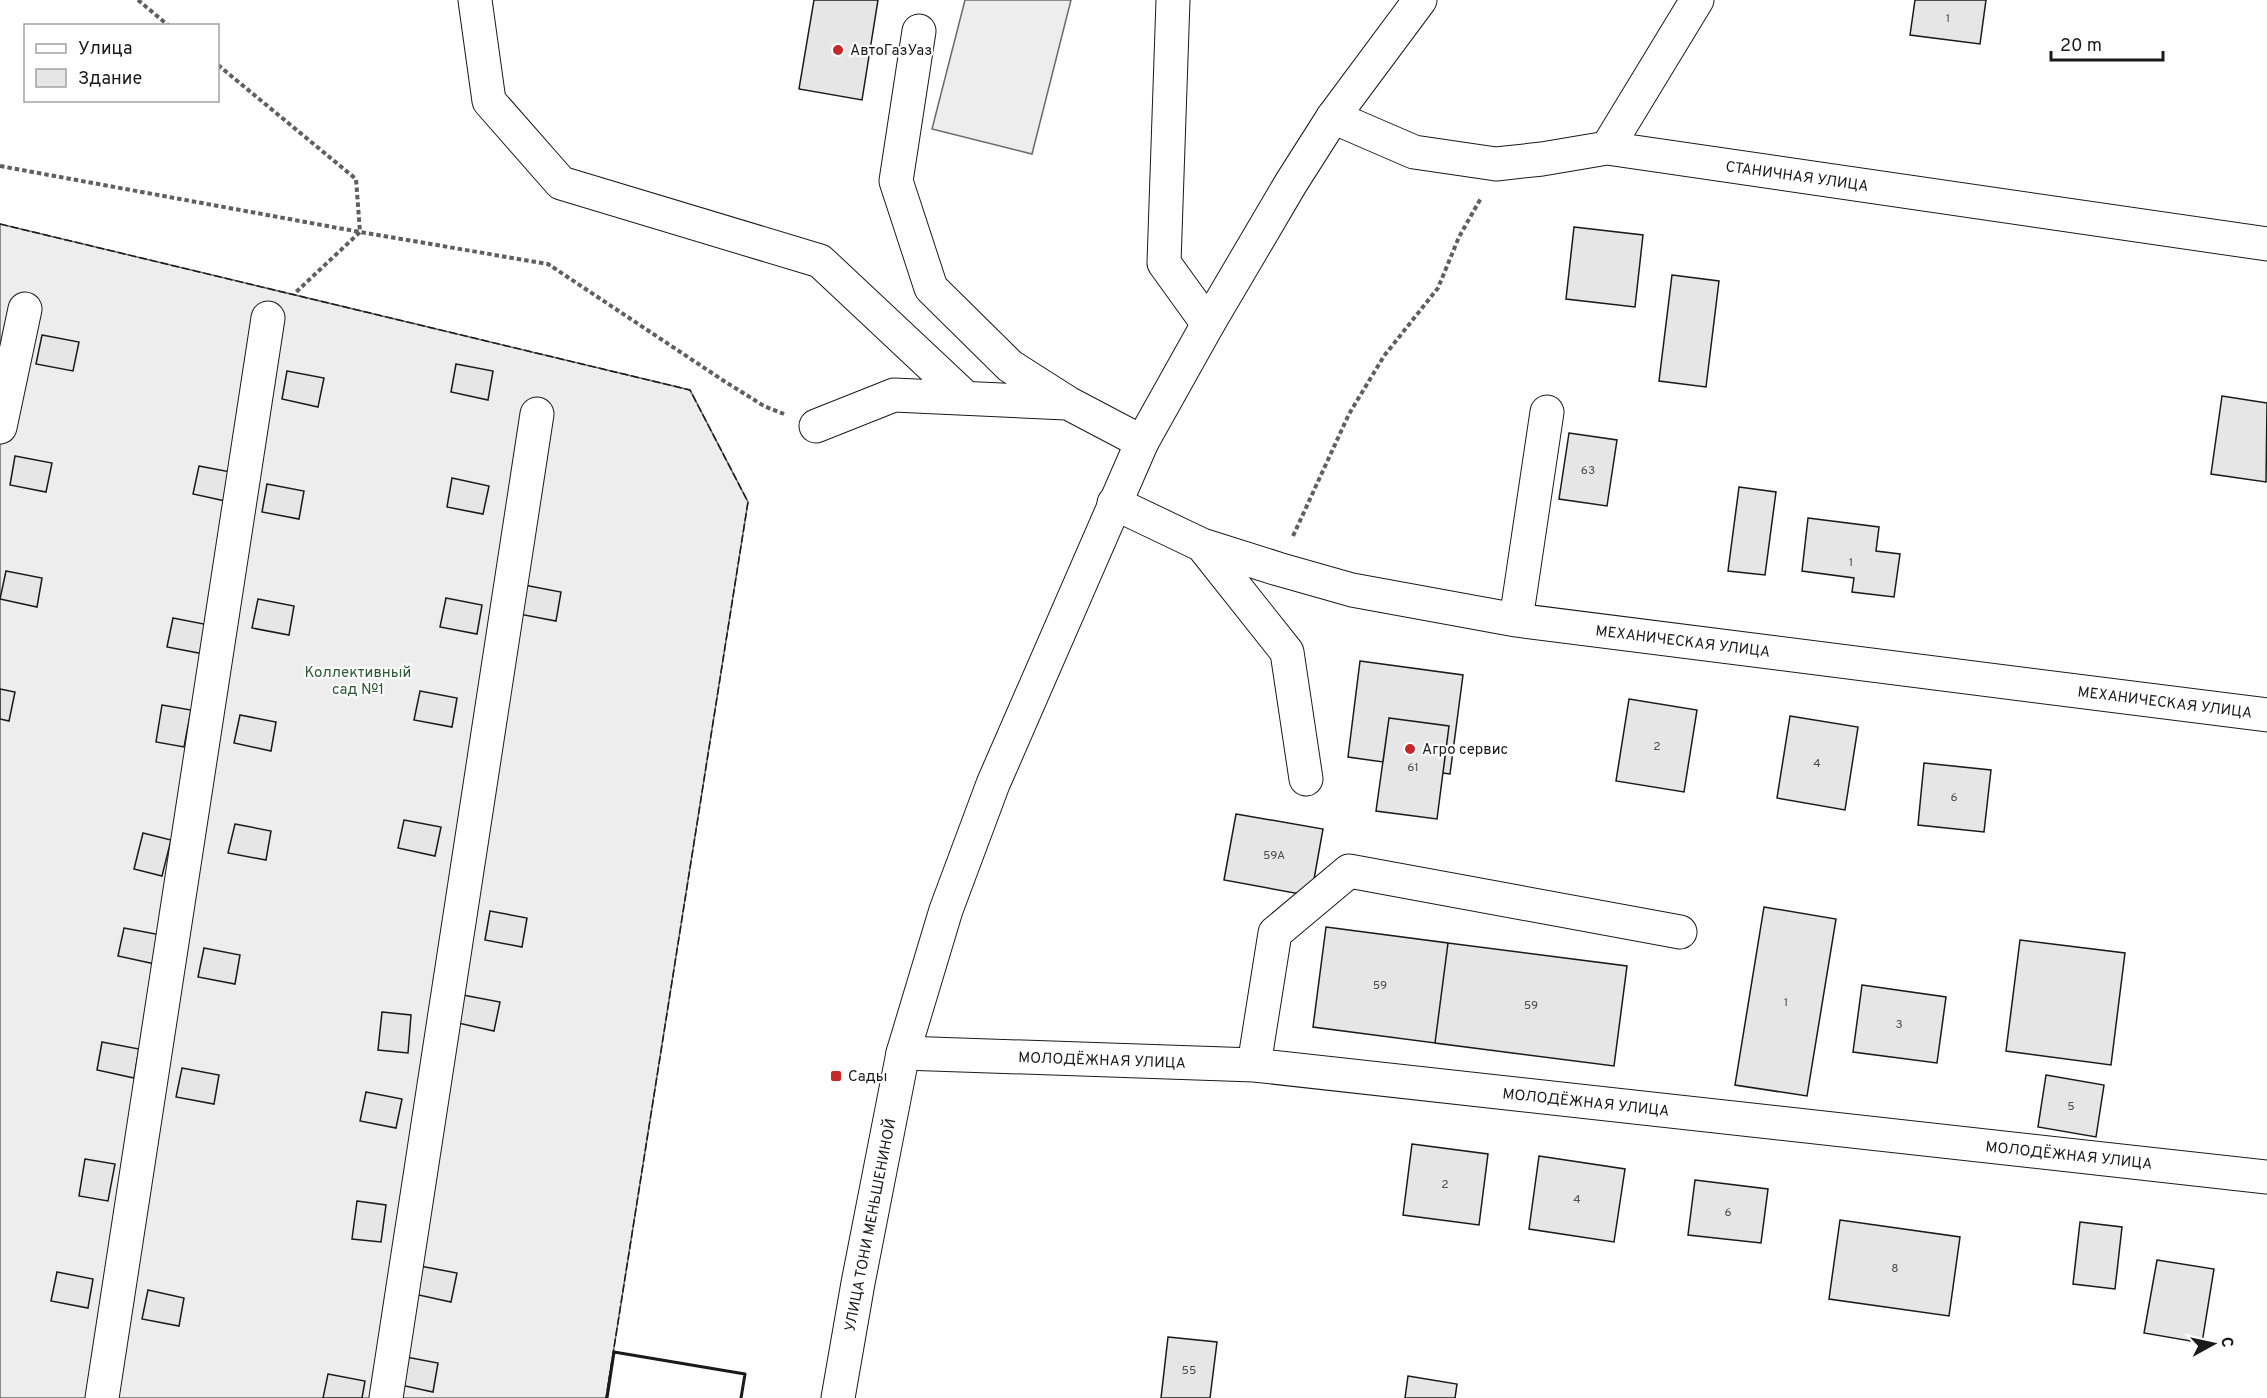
<svg xmlns="http://www.w3.org/2000/svg" width="2267" height="1398" viewBox="0 0 2267 1398" font-family="Overpass,sans-serif">
  <rect width="100%" height="100%" fill="#fff"/>
  <path fill="#ededed" stroke="#6a6a6a" stroke-width="1.5" d="M 965,0 L 1071,0 L 1032,154 L 932,129 Z
    M 0,224 L 690,390 L 748,502 L 606,1398 L 0,1398 Z"/>
  <path fill="#e6e6e6" stroke="#1a1a1a" stroke-width="1.5" d="M 814,0 L 878,0 L 862,100 L 799,89 Z
    M 1915,0 L 1986,0 L 1980,44 L 1910,35 Z
    M 1574,227 L 1643,235 L 1635,307 L 1566,299 Z
    M 1672,275 L 1719,281 L 1706,387 L 1659,381 Z
    M 42,335 L 79,342 L 73,371 L 36,364 Z
    M 456,364 L 493,371 L 488,400 L 451,392 Z
    M 287,371 L 324,378 L 318,407 L 282,399 Z
    M 2222,396 L 2267,403 L 2266,482 L 2211,474 Z
    M 1569,433 L 1617,440 L 1607,506 L 1559,499 Z
    M 15,456 L 52,463 L 46,492 L 10,485 Z
    M 199,466 L 236,473 L 230,502 L 193,494 Z
    M 452,478 L 489,486 L 483,514 L 447,507 Z
    M 267,484 L 304,491 L 299,519 L 262,512 Z
    M 1739,487 L 1776,492 L 1765,575 L 1728,571 Z
    M 1808,518 L 1879,527 L 1876,551 L 1900,554 L 1894,597 L 1852,592 L 1854,578 L 1802,571 Z
    M 6,571 L 42,578 L 37,607 L 0,599 Z
    M 524,585 L 561,592 L 556,621 L 519,614 Z
    M 446,598 L 482,605 L 477,634 L 440,627 Z
    M 258,599 L 294,606 L 289,635 L 252,628 Z
    M 173,618 L 209,625 L 204,654 L 167,647 Z
    M 1360,661 L 1463,675 L 1450,774 L 1443,773 L 1449,726 L 1389,718 L 1383,762 L 1348,757 Z
    M 0,689 L 15,692 L 9,721 L 0,719 Z
    M 420,691 L 457,698 L 452,727 L 414,720 Z
    M 1629,699 L 1697,710 L 1684,792 L 1616,781 Z
    M 162,705 L 191,710 L 184,747 L 156,742 Z
    M 240,715 L 276,722 L 271,751 L 234,743 Z
    M 1790,716 L 1858,727 L 1845,810 L 1777,798 Z
    M 1389,718 L 1449,726 L 1437,819 L 1376,811 Z
    M 1924,763 L 1991,770 L 1984,832 L 1918,825 Z
    M 1236,814 L 1323,829 L 1311,896 L 1224,880 Z
    M 404,820 L 441,827 L 435,856 L 398,848 Z
    M 235,824 L 271,831 L 266,860 L 228,853 Z
    M 143,833 L 171,840 L 162,876 L 134,869 Z
    M 1764,907 L 1836,919 L 1807,1096 L 1735,1085 Z
    M 490,911 L 527,918 L 522,947 L 485,940 Z
    M 1326,927 L 1448,943 L 1435,1043 L 1313,1027 Z
    M 124,928 L 161,935 L 155,964 L 118,956 Z
    M 2020,940 L 2125,953 L 2111,1065 L 2006,1051 Z
    M 1448,943 L 1627,966 L 1614,1066 L 1435,1043 Z
    M 204,948 L 240,955 L 235,984 L 198,977 Z
    M 1862,985 L 1946,997 L 1937,1063 L 1853,1052 Z
    M 463,995 L 500,1002 L 494,1031 L 458,1023 Z
    M 382,1012 L 411,1015 L 408,1053 L 378,1050 Z
    M 102,1042 L 139,1049 L 134,1078 L 97,1070 Z
    M 182,1068 L 219,1075 L 214,1104 L 176,1097 Z
    M 2046,1075 L 2104,1085 L 2096,1137 L 2038,1127 Z
    M 366,1092 L 402,1099 L 396,1128 L 360,1121 Z
    M 1412,1144 L 1488,1154 L 1479,1225 L 1403,1215 Z
    M 1539,1156 L 1625,1169 L 1614,1242 L 1529,1229 Z
    M 85,1159 L 115,1164 L 108,1201 L 79,1196 Z
    M 1695,1180 L 1768,1189 L 1761,1243 L 1688,1235 Z
    M 357,1201 L 386,1205 L 381,1242 L 352,1239 Z
    M 1840,1220 L 1960,1237 L 1949,1316 L 1829,1299 Z
    M 2080,1222 L 2122,1227 L 2115,1289 L 2073,1284 Z
    M 2157,1260 L 2214,1269 L 2202,1343 L 2144,1333 Z
    M 420,1266 L 457,1273 L 451,1302 L 414,1294 Z
    M 57,1272 L 93,1279 L 88,1308 L 51,1301 Z
    M 148,1290 L 184,1298 L 179,1326 L 142,1319 Z
    M 1168,1337 L 1217,1342 L 1210,1398 L 1161,1398 Z
    M 401,1356 L 438,1363 L 433,1392 L 396,1384 Z
    M 328,1374 L 365,1381 L 362,1398 L 323,1398 Z
    M 1408,1376 L 1457,1384 L 1455,1398 L 1405,1398 Z"/>
  <g fill="none" stroke-linecap="round" stroke-linejoin="round">
    <defs>
      <path id="minor" d="M 475,0 L 489,101 L 561,183 L 820,261 L 966,398
        M 1173,0 L 1164,263 L 1208,324
        M 919,31 L 896,181 L 931,288 L 1010,366 L 1068,403 L 1142,442
        M 1333,117 L 1414,152 L 1496,164 L 1542,159 L 1607,148 L 2267,244
        M 1607,148 L 1697,0
        M 816,426 L 894,395 L 1066,403
        M 0,427 L 25,309
        M 1114,503 L 1202,545 L 1278,569 L 1352,590 L 1516,620 L 2267,715
        M 1202,545 L 1287,652 L 1306,779
        M 1516,620 L 1547,412
        M 903,1053 L 1254,1065 L 2267,1177
        M 1254,1065 L 1275,933 L 1349,871 L 1680,932
        M 102,1398 L 268,318
        M 386,1398 L 537,414"/>
      <path id="major" d="M 838,1398 L 858,1283 L 903,1053 L 946,910 L 993,784 L 1142,442 L 1208,324 L 1291,183 L 1333,117 L 1420,0"/>
    </defs>
    <use href="#minor" stroke="#1a1a1a" stroke-width="35"/>
    <use href="#major" stroke="#1a1a1a" stroke-width="35"/>
    <path stroke="#5f5f5f" stroke-width="4" stroke-dasharray="4.5 3" stroke-linecap="butt" d="M 138,0 L 169,26
      M 218,65 L 356,179 L 360,232 L 294,294
      M 0,166 L 360,232 L 548,264 L 724,381 L 764,406 L 784,414
      M 1293,536 L 1349,414 L 1384,356 L 1438,288 L 1459,237 L 1481,198"/>
    <use href="#minor" stroke="#fff" stroke-width="33"/>
    <use href="#major" stroke="#fff" stroke-width="33"/>
    <path stroke="#1a1a1a" stroke-width="1.5" stroke-dasharray="8 3" stroke-linecap="butt" d="M 0,224 L 690,390 L 748,502 L 606,1398"/>
    <path stroke="#1a1a1a" stroke-width="3" d="M 607,1398 L 614,1352 L 745,1374 L 741,1398"/>
  </g>
  <g fill="#c62828" stroke="#fff" stroke-width="2">
    <circle cx="838" cy="50" r="6"/>
    <circle cx="1410" cy="749" r="6"/>
    <rect x="830" y="1070" width="12" height="12" rx="3"/>
  </g>
  <g text-anchor="middle" stroke-width="4.5" stroke-linejoin="round" paint-order="stroke">
    <g font-size="12" fill="#4d4d4d">
      <text x="1948" y="22">1</text>
      <text x="1588" y="474">63</text>
      <text x="1851" y="566">1</text>
      <text x="1657" y="750">2</text>
      <text x="1817" y="767">4</text>
      <text x="1413" y="771">61</text>
      <text x="1954" y="801">6</text>
      <text x="1274" y="859">59А</text>
      <text x="1380" y="989">59</text>
      <text x="1786" y="1006">1</text>
      <text x="1531" y="1009">59</text>
      <text x="1899" y="1028">3</text>
      <text x="2071" y="1110">5</text>
      <text x="1445" y="1188">2</text>
      <text x="1577" y="1203">4</text>
      <text x="1728" y="1216">6</text>
      <text x="1895" y="1272">8</text>
      <text x="1189" y="1374">55</text>
    </g>
    <g font-size="15" fill="#1a1a1a" stroke="#fff" text-anchor="start">
      <text x="850" y="55">АвтоГазУаз</text>
      <text x="1422" y="754">Агро сервис</text>
      <text x="848" y="1081">Сады</text>
    </g>
    <g font-size="15" fill="#1a1a1a" stroke="#fff">
      <text transform="translate(1797 176) rotate(8)" y="5">СТАНИЧНАЯ УЛИЦА</text>
      <text transform="translate(1683 641) rotate(7)" y="5">МЕХАНИЧЕСКАЯ УЛИЦА</text>
      <text transform="translate(2165 702) rotate(7)" y="5">МЕХАНИЧЕСКАЯ УЛИЦА</text>
      <text transform="translate(1102 1060) rotate(2)" y="5">МОЛОДЁЖНАЯ УЛИЦА</text>
      <text transform="translate(1586 1102) rotate(6)" y="5">МОЛОДЁЖНАЯ УЛИЦА</text>
      <text transform="translate(2069 1155) rotate(6)" y="5">МОЛОДЁЖНАЯ УЛИЦА</text>
      <text transform="translate(870 1225) rotate(-79)" y="5">УЛИЦА ТОНИ МЕНЬШЕНИНОЙ</text>
    </g>
    <g font-size="15" fill="#2b5a34" stroke="#fff">
      <text x="358" y="677">Коллективный<tspan x="358" dy="17">сад №1</tspan></text>
    </g>
  </g>
  <rect x="24" y="24" width="195" height="78" fill="#ffffff" stroke="#a3a3a3" stroke-width="1.5"/>
  <rect x="36" y="44" width="30" height="9" fill="#ffffff" stroke="#a3a3a3" stroke-width="1.5"/>
  <text x="78" y="54" font-size="18" fill="#1a1a1a">Улица</text>
  <rect x="36" y="69" width="30" height="18" fill="#e6e6e6" stroke="#a3a3a3" stroke-width="1.5"/>
  <text x="78" y="84" font-size="18" fill="#1a1a1a">Здание</text>
  <g transform="translate(2213 1344) rotate(82)" stroke="#ffffff" stroke-width="4.5" paint-order="stroke">
  <path d="M0-4.5L10 22L0 15L-10 22Z" fill="#1a1a1a"/>
  <text y="-9" font-size="16" font-weight="bold" text-anchor="middle" fill="#1a1a1a">С</text>
  </g>
  <path d="M2051 51v9h112v-9" fill="none" stroke="#1a1a1a" stroke-width="3"/>
  <text x="2060" y="51" font-size="18" fill="#1a1a1a" stroke="#ffffff" stroke-width="4.5" paint-order="stroke">20 m</text>
</svg>
